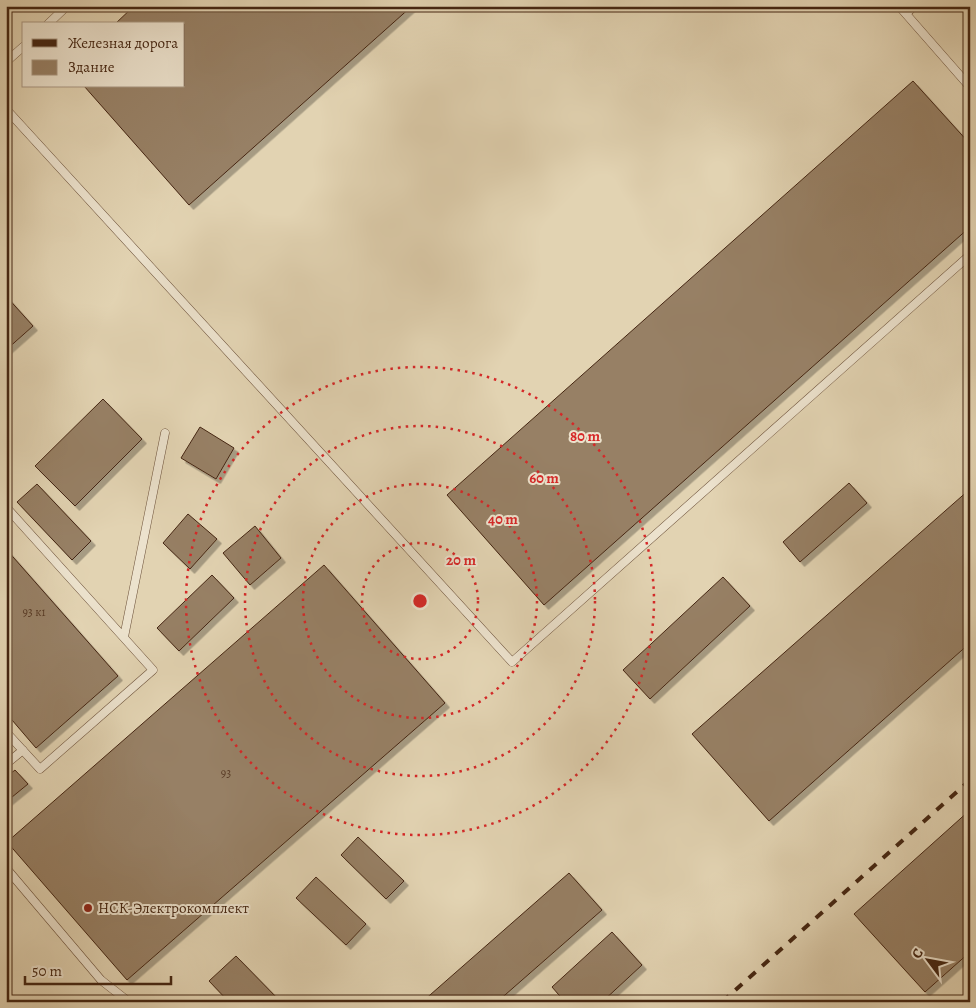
<svg xmlns="http://www.w3.org/2000/svg" width="976" height="1008" viewBox="0 0 976 1008" font-family="Alegreya,serif">
  <defs>
    <filter id="shadow"><feDropShadow dx="4.5" dy="4.5" stdDeviation="0" flood-color="#0004"/></filter>
  </defs>
  <rect width="100%" height="100%" fill="#e2d3b2"/>
  <filter id="stains"><feTurbulence type="fractalNoise" baseFrequency=".004" numOctaves="4"/><feColorMatrix values="0 0 0 0 .2 0 0 0 0 .09 0 0 0 0 .02 0 0 0 .5 -.17"/></filter>
  <radialGradient id="worn" r=".72"><stop offset=".6" stop-color="#630" stop-opacity="0"/><stop offset="1" stop-color="#630" stop-opacity=".3"/></radialGradient>
  <path fill="#978065" stroke="#452612" filter="url(#shadow)" d="M 134,6 L 412,6 L 189,205 L 84,86 L 184,86 L 184,24 L 115,24 Z
    M 913,81 L 970,144 L 970,227 L 544,605 L 447,495 Z
    M 6,296 L 33,326 L 6,350 Z
    M 103,399 L 142,439 L 75,506 L 35,466 Z
    M 200,427 L 234,448 L 216,479 L 181,458 Z
    M 849,483 L 867,503 L 800,562 L 783,542 Z
    M 37,484 L 91,541 L 72,560 L 17,502 Z
    M 970,489 L 970,643 L 769,821 L 692,734 Z
    M 188,514 L 217,539 L 190,569 L 163,543 Z
    M 255,526 L 281,558 L 250,585 L 223,553 Z
    M 6,549 L 118,676 L 36,748 L 6,713 Z
    M 324,565 L 445,703 L 127,980 L 7,842 Z
    M 212,575 L 234,598 L 179,651 L 157,628 Z
    M 723,577 L 750,606 L 650,699 L 623,670 Z
    M 15,770 L 28,784 L 6,802 L 6,777 Z
    M 970,810 L 970,952 L 925,992 L 854,914 Z
    M 358,837 L 404,881 L 386,899 L 341,855 Z
    M 569,873 L 602,910 L 497,1002 L 422,1002 Z
    M 316,877 L 366,924 L 346,945 L 296,898 Z
    M 612,932 L 642,965 L 602,1002 L 565,1002 L 552,987 Z
    M 236,956 L 281,1002 L 229,1002 L 209,981 Z"/>
  <g fill="none" stroke-linecap="round" stroke-linejoin="round">
    <defs>
      <path id="service" d="M 899,6 L 970,87
        M 906,14 L 914,6
        M 48,24 L 67,6
        M 6,62 L 24,46
        M 6,109 L 512,662 L 970,255
        M 6,507 L 153,670 L 40,769 L 6,732
        M 124,637 L 165,433
        M 6,764 L 23,750
        M 6,868 L 101,980 L 129,1002"/>
    </defs>
    <use href="#service" stroke="#6c513a" stroke-width="9"/>
    <use href="#service" stroke="#ece2cd" stroke-width="8"/>
    <path stroke="#452612" stroke-width="4" stroke-dasharray="9 9" stroke-linecap="butt" d="M 722,1002 L 970,780"/>
  </g>
  <g fill="none" stroke="#d62828" stroke-width="2.5" stroke-dasharray="2.5 5">
    <circle cx="420" cy="601" r="58"/>
    <circle cx="420" cy="601" r="117"/>
    <circle cx="420" cy="601" r="175"/>
    <circle cx="420" cy="601" r="234"/>
  </g>
  <circle fill="#8f2418" stroke="#ece2cd" stroke-width="2" cx="88" cy="908" r="5"/>
  <g text-anchor="middle" stroke-width="4" stroke-linejoin="round" paint-order="stroke">
    <g font-size="12" fill="#5a3c27">
      <text x="34" y="616">93 к1</text>
      <text x="226" y="777">93</text>
    </g>
    <g font-size="15" fill="#452612" stroke="#ece2cd" text-anchor="start">
      <text x="98" y="913">НСК-Электрокомплект</text>
    </g>
  </g>
  <circle cx="420" cy="601" r="8" fill="#d62828" stroke="#ece2cd" stroke-width="2.5"/>
  <g font-size="15" text-anchor="middle" font-weight="bold" fill="#d62828" stroke="#ece2cd" stroke-width="4" stroke-linejoin="round" paint-order="stroke">
    <text x="585" y="441">80 m</text>
    <text x="544" y="483">60 m</text>
    <text x="503" y="524">40 m</text>
    <text x="461" y="565">20 m</text>
  </g>
  <rect width="976" height="1008" fill="none" stroke="#e2d3b2" stroke-width="25"/>
  <rect x="8" y="8" width="961" height="993" fill="none" stroke="#452612" stroke-width="2.5"/>
  <rect x="12" y="12" width="951" height="983" fill="none" stroke="#452612"/>
  <rect x="22" y="22" width="162" height="65" fill="#ece2cd" stroke="#a99782"/>
  <rect x="32" y="39" width="25" height="8" fill="#452612" stroke="#a99782"/>
  <text x="68" y="48" font-size="15" fill="#452612">Железная дорога</text>
  <rect x="32" y="60" width="25" height="15" fill="#978065" stroke="#a99782"/>
  <text x="68" y="72" font-size="15" fill="#452612">Здание</text>
  <g transform="translate(928 960) rotate(302)" stroke="#ece2cd" stroke-width="4" paint-order="stroke">
  <path d="M0-4L9 19L0 12L-9 19Z" fill="#452612"/>
  <text y="-8" font-size="14" font-weight="bold" text-anchor="middle" fill="#452612">С</text>
  </g>
  <path d="M25 976v8h146v-8" fill="none" stroke="#452612" stroke-width="2.5"/>
  <text x="32" y="976" font-size="15" fill="#452612" stroke="#ece2cd" stroke-width="4" paint-order="stroke">50 m</text>
  <rect width="100%" height="100%" filter="url(#stains)"/>
  <rect width="100%" height="100%" fill="url(#worn)"/>
</svg>
